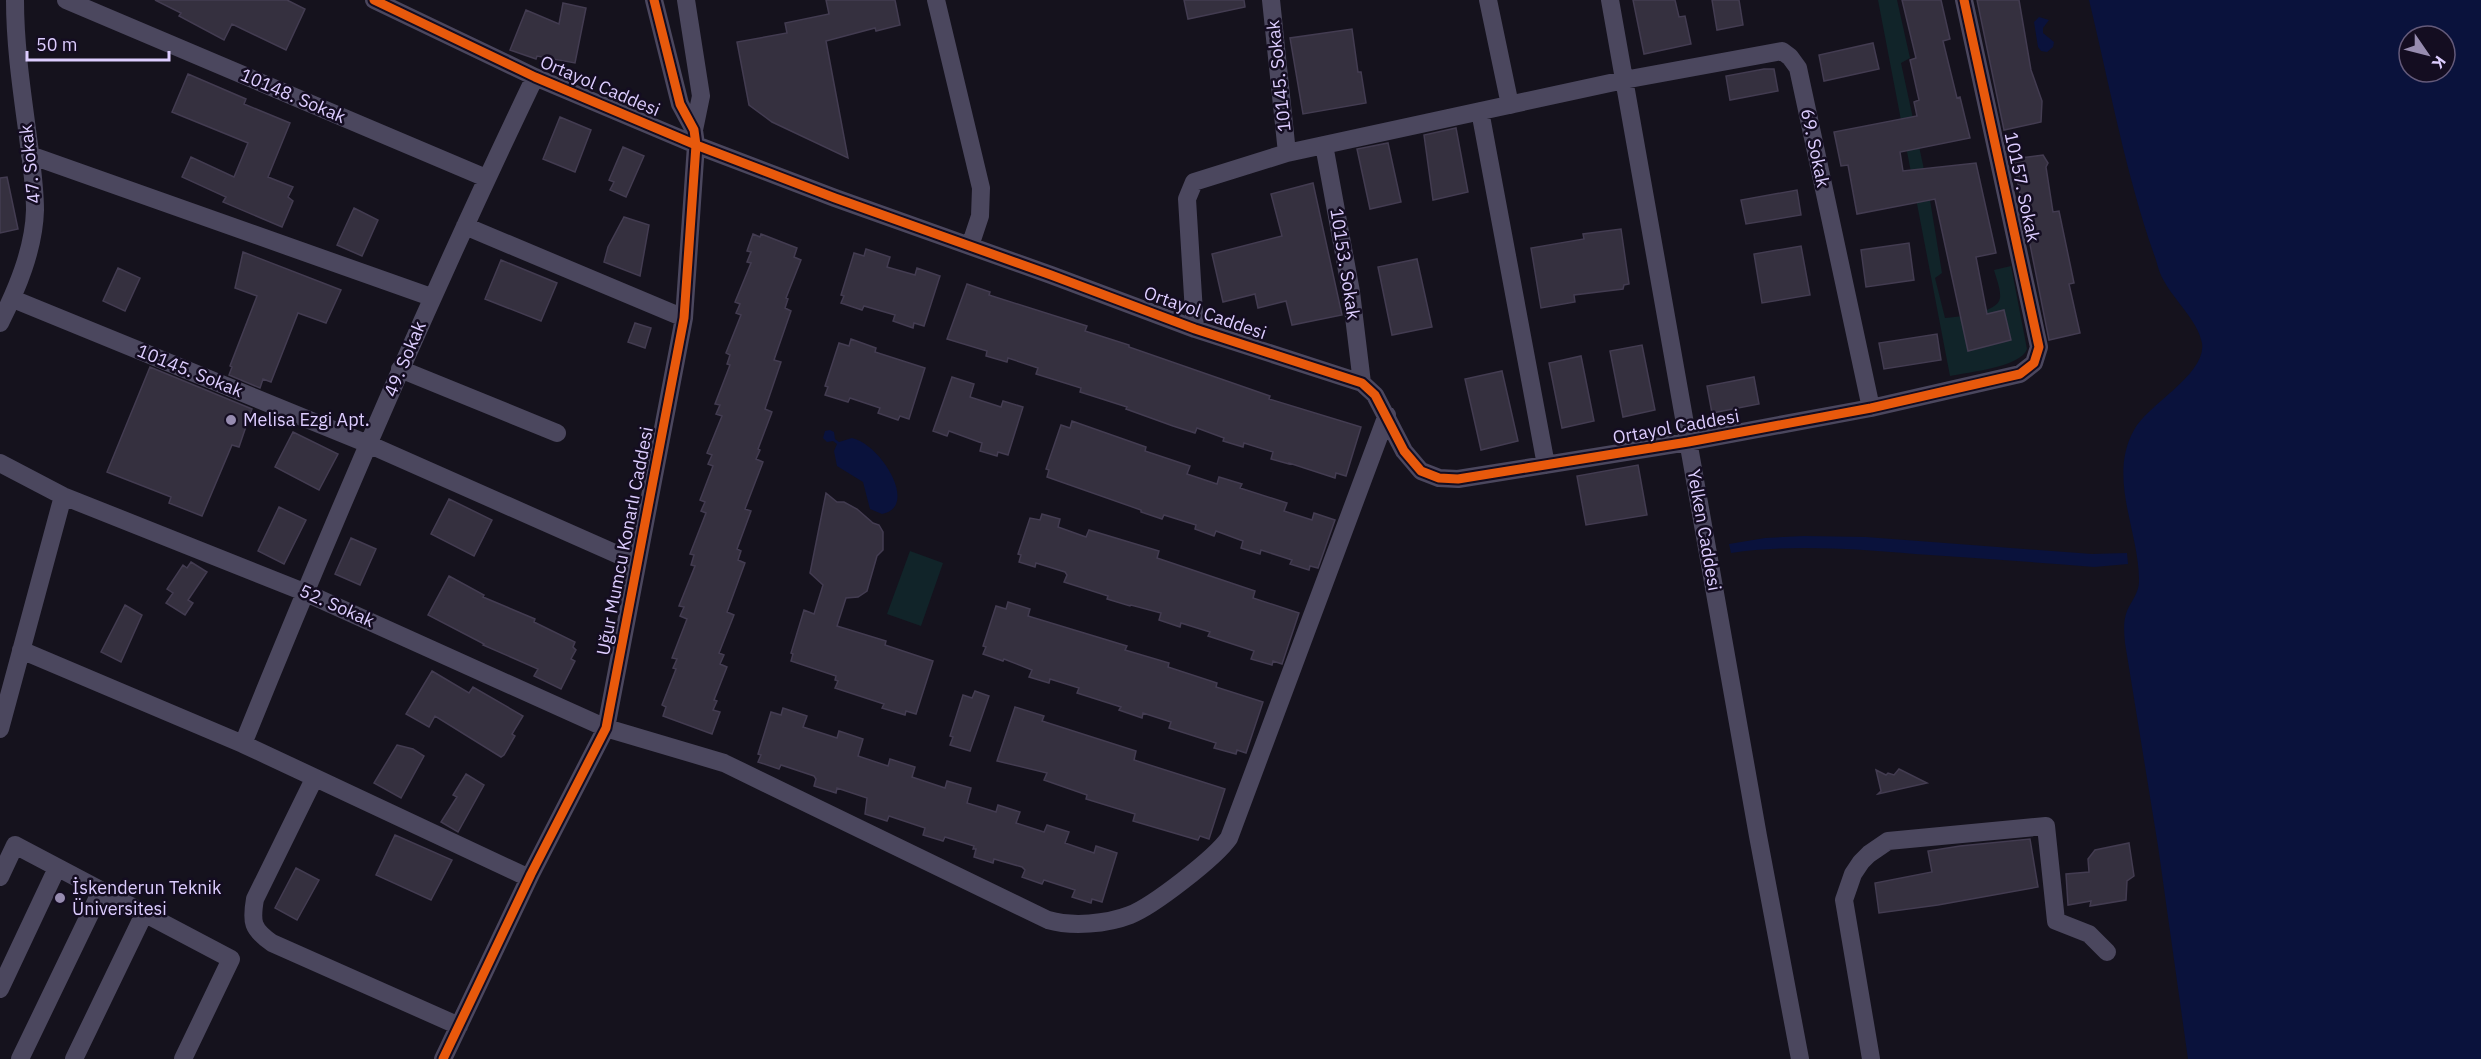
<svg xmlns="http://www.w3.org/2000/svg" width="2481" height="1059" viewBox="0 0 2481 1059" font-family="'IBM Plex Sans',sans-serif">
  <rect width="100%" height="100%" fill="#15121d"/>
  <path fill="#112429" d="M 1878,0 L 1897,0 L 1910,58 L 1901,63 L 1928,188 L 1942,273 L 1935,278 L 1945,318 C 1958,317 1998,313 2000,298 C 2001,289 1996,278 1994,270 L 2011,266 L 2027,349 C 2021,367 1969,372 1950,376 Z
    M 910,551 L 943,563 L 921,626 L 887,614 Z"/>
  <path fill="#0a123c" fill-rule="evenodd" d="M 2089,0 L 2481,0 L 2481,1059 L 2188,1059 L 2158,846 L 2125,643 C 2124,632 2123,621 2127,611 C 2131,602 2139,592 2139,582 C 2140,533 2107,478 2134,430 C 2148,404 2207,374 2202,343 C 2198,321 2174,300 2164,281 C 2160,275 2158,267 2156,260 C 2126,176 2110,87 2089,0 ZM 2409,36 L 2445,36 L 2445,72 L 2409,72 Z
    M 2039,17 L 2049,20 L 2043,28 L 2043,33 L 2054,42 L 2053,47 L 2047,52 L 2041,51 L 2038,47 L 2034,22 Z
    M 830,430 L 834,432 L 835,439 L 839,442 L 852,438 C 882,445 919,507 882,514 L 870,509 L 863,482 L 837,466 L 834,451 L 837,444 L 833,441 L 827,442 L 823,438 L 825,431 Z
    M 1804,536 L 1866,537 L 2092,554 L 2127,553 L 2128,564 L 2094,567 C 2034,562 1975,558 1915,554 C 1854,549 1792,544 1731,553 L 1729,544 L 1765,538 Z"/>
  <path fill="#35303f" stroke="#433c51" stroke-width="1.5" d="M 155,0 L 287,0 L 305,9 L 286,50 L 232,24 L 224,40 L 179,16 L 181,13 Z
    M 826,0 L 895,0 L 900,25 L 876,31 L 875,28 L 826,41 L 848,158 L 772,122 L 749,105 L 737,42 L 787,33 L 785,23 L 829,14 Z
    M 1184,0 L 1244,0 L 1245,7 L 1188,19 Z
    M 1633,0 L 1675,0 L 1679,17 L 1685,16 L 1691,44 L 1644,54 Z
    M 1712,0 L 1739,0 L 1743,25 L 1717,30 Z
    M 1902,0 L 1941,0 L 1950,39 L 1943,41 L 1957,98 L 1960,97 L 1970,138 L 1900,152 L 1903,171 L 1976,163 L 1996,253 L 1976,257 L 1987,314 L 2004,310 L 2011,340 L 1968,351 L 1935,199 L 1857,214 L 1848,165 L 1841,166 L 1834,132 L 1917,116 L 1914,102 L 1919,100 L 1910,60 L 1916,58 Z
    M 1977,0 L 2019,0 L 2031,70 L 2042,101 L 2041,122 L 2004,130 Z
    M 563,3 L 586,8 L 575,63 L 537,56 L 536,59 L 510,50 L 526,10 L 559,24 Z
    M 1352,29 L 1358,72 L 1361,72 L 1366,103 L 1303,114 L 1290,38 Z
    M 1873,43 L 1879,69 L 1824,81 L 1819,55 Z
    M 1764,69 L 1774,69 L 1778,91 L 1730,100 L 1726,76 Z
    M 188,74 L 246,99 L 244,104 L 290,123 L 268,177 L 293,187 L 288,197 L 293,201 L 282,227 L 223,202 L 226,197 L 182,177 L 191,157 L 234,177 L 248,143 L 172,112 Z
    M 560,117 L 591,130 L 575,172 L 543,159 Z
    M 1456,128 L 1468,192 L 1433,200 L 1424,135 Z
    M 1388,143 L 1401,202 L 1370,209 L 1357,149 Z
    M 623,147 L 644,156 L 626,197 L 610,190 L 614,182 L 609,180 Z
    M 2043,155 L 2048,163 L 2046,167 L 2053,212 L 2059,211 L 2074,283 L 2069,284 L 2080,333 L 2049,340 L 2013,159 Z
    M 7,177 L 18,229 L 0,233 L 0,178 Z
    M 1313,183 L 1342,315 L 1292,325 L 1286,301 L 1258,308 L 1255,294 L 1223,302 L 1212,254 L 1282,236 L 1271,194 Z
    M 1797,190 L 1801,215 L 1746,224 L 1741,200 Z
    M 354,208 L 378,220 L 362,256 L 337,245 Z
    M 624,217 L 649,225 L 640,276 L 604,262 L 608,247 Z
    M 1621,229 L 1629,284 L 1624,285 L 1623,289 L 1574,295 L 1575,302 L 1541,308 L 1531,248 L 1584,239 L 1583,234 Z
    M 753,234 L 760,237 L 761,234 L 797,248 L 794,257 L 801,260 L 786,298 L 788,299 L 785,308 L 791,311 L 774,360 L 781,362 L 765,409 L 772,412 L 758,449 L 760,450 L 756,459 L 763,462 L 745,509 L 751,511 L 737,549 L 741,551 L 738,560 L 745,563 L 727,612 L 734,615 L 719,653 L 724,655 L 720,664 L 727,667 L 714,700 L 717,701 L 713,710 L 720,712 L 712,734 L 663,716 L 666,707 L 662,705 L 676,669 L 673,668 L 677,659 L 672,658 L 687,619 L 680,616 L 684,607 L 679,606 L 695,566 L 691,565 L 694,555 L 690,554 L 706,513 L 701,511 L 705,502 L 700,500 L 713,466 L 708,464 L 712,455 L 707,453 L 722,416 L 716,414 L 720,405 L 715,404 L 730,365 L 727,364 L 730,355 L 726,353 L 741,315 L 736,313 L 740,304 L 735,302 L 751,263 L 747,262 L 751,252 L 747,251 Z
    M 1909,243 L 1914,280 L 1866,287 L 1861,250 Z
    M 1801,246 L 1810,295 L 1762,303 L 1754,254 Z
    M 866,249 L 890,257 L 887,267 L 915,275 L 917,268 L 940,276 L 924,326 L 914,323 L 913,328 L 893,321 L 895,315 L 864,306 L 862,310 L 841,303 L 844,296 L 841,295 L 854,253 L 864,256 Z
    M 243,252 L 341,290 L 326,323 L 298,313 L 271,382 L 263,379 L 260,388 L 229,375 L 232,367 L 230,366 L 257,296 L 235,288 Z
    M 1417,259 L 1432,327 L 1392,335 L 1378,267 Z
    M 501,260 L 557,283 L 541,321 L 485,299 Z
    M 118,268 L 140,278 L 125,311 L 103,301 Z
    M 967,284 L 990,292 L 989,295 L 1087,326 L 1085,331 L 1129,345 L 1129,347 L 1270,396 L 1269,399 L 1361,427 L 1346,476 L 1336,473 L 1335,478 L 1289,463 L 1289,464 L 1271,459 L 1273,452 L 1244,443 L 1243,447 L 1223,441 L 1224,438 L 1197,428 L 1195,433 L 1173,426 L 1126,409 L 1127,407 L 1080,392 L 1081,388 L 1036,374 L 1038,368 L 1008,358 L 1007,362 L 986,356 L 987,351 L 947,339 Z
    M 635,323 L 651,328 L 645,348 L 628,342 Z
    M 1937,334 L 1941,360 L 1884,369 L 1879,343 Z
    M 851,339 L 876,348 L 875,352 L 925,368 L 909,419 L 900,416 L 898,420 L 878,413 L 880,408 L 850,398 L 848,402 L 825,395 L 828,387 L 825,386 L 839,343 L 849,346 Z
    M 1642,345 L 1655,410 L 1623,417 L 1610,351 Z
    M 1581,356 L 1594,421 L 1562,428 L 1549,363 Z
    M 150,367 L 252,409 L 239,447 L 232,445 L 202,516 L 169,503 L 171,497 L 107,472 Z
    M 1502,371 L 1518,441 L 1481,450 L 1465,379 Z
    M 952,377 L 974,384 L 970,397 L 1001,407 L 1003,401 L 1023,407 L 1008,455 L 998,452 L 997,456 L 980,451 L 982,443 L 979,442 L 949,431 L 947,436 L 933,431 Z
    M 1754,377 L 1759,404 L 1712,413 L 1707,386 Z
    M 1072,421 L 1146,447 L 1145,451 L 1190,466 L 1187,474 L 1217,484 L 1219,477 L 1242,484 L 1240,488 L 1287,503 L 1284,511 L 1312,520 L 1314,513 L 1335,520 L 1318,568 L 1310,566 L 1309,570 L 1290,564 L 1292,560 L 1261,550 L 1260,554 L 1241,548 L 1243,541 L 1216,531 L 1214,536 L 1195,529 L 1196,525 L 1164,515 L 1162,519 L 1141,512 L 1141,510 L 1047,477 L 1049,470 L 1046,469 L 1061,425 L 1070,428 Z
    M 293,432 L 338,454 L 319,490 L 275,467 Z
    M 1638,465 L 1647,515 L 1586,525 L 1577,476 Z
    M 826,493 L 837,502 L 844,502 L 857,509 L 873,523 L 879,525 L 883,532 L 883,550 L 877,556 L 867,591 L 858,597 L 846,598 L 837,626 L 886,641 L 885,645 L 933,661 L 916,714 L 906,711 L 905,715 L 882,708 L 884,704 L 835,688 L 838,681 L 835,680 L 836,676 L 791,661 L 793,654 L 791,653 L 804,610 L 814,614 L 823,585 L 810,573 Z
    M 449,499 L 492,520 L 474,556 L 431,534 Z
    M 279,507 L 306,520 L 284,564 L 258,551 Z
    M 1042,514 L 1060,519 L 1058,527 L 1086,537 L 1089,530 L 1159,551 L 1157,558 L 1255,591 L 1253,598 L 1299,613 L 1282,664 L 1273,661 L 1272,665 L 1251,659 L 1254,651 L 1208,636 L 1210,632 L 1181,623 L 1180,627 L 1159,620 L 1161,613 L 1131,605 L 1130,606 L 1107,599 L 1108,596 L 1064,582 L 1067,575 L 1065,572 L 1036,563 L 1035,567 L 1019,562 L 1021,555 L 1018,554 L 1030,518 L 1040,520 Z
    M 351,538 L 376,549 L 360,585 L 335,574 Z
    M 191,562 L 207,572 L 188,600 L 193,603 L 185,615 L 166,603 L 173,593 L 167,589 L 183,565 L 187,568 Z
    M 449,576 L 484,595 L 483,597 L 535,619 L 534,622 L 575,642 L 573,647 L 576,650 L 571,659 L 575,661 L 561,689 L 534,676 L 538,669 L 483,645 L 484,644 L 428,615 Z
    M 1008,602 L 1030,609 L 1028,616 L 1127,646 L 1125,650 L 1169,663 L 1168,667 L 1217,683 L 1216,687 L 1263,702 L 1246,753 L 1237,750 L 1236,754 L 1214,748 L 1216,743 L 1169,728 L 1171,722 L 1143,713 L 1142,718 L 1119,710 L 1121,707 L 1077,693 L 1079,688 L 1050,679 L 1049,683 L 1029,677 L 1032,670 L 1004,659 L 1003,661 L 983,654 L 986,647 L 983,646 L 996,606 L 1006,609 Z
    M 125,605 L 142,615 L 121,662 L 101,652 Z
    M 432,671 L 469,693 L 473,687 L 523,716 L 512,734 L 515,736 L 504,755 L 501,757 L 435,716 L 429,727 L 406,714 Z
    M 975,691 L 989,696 L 970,751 L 950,745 L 953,737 L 950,736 L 963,695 L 972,698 Z
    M 1015,707 L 1044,716 L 1042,721 L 1136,751 L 1134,760 L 1225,789 L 1209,839 L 1200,836 L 1198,840 L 1133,821 L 1135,814 L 1086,799 L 1087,795 L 1044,780 L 1047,773 L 997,761 Z
    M 783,708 L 807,716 L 803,727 L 837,738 L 839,731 L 863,739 L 858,756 L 888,766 L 890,759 L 915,767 L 912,777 L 945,788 L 947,781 L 971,788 L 967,803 L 996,812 L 998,805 L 1020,812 L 1016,823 L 1044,832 L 1047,825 L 1069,832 L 1065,843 L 1094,853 L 1096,846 L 1117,853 L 1102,902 L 1092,899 L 1091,903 L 1072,897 L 1075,890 L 1044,880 L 1042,884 L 1022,877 L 1025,870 L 1022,867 L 994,859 L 993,863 L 974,857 L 976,849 L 973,849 L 974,846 L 945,837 L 943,841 L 923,835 L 925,828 L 889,816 L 887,821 L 865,814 L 867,798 L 837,788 L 836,793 L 814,786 L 816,779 L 814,776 L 781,765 L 779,769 L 758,762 L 761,755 L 758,754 L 771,712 L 781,715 Z
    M 397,745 L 413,749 L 424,756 L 401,798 L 374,783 Z
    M 1899,769 L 1927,783 L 1878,794 L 1881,791 L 1876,770 L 1886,775 L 1888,773 L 1894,775 Z
    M 466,774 L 484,785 L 458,832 L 441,822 L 457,797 L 453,795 Z
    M 395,835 L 452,860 L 431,900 L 376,875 Z
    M 2030,839 L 2038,887 L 1938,905 L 1879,913 L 1875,883 L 1932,872 L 1928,851 L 1960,846 Z
    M 2129,843 L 2134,876 L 2127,881 L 2126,900 L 2090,906 L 2091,901 L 2068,905 L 2066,874 L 2089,872 L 2088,859 L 2095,850 Z
    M 296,868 L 319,880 L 297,920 L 275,908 Z"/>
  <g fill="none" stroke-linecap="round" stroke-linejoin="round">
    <path stroke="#4b475e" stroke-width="18" d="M 66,0 L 486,178
      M 374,0 L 535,77 L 696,145 L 835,198 L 1051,275 L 1195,329 L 1362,383 L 1375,395 L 1404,451 L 1421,471 L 1439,478 L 1458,479 L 1688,442 L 1871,408 L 2020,374 L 2034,363 L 2039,347 L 1964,0
      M 686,0 L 701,96 L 694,130
      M 936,0 L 981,188 L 980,216 L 970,246
      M 1271,0 L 1287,153
      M 1488,0 L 1510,105
      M 1610,0 L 1758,836 L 1800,1059
      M 1480,111 L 1546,465
      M 1324,145 L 1351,292 L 1362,383
      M 30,155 L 431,297
      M 465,226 L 684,318
      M 13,299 L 368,444 L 637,563
      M 0,323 C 17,289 34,249 35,210 C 35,186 31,161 28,137 C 22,92 15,46 15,0
      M 1195,329 L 1187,199 L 1194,182 L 1287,153 L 1624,80 L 1782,51 L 1790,57 L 1798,68 L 1871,408
      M 400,369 L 557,433
      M 0,463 L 63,496 L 304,592 L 606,728 L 724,763 L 1048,920 C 1072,927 1107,924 1130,915 C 1153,906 1215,858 1229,838 L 1387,415
      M 21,650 L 243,744 L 529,878
      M 0,729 L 63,496
      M 243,744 C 334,519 430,296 535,77
      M 314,779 L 255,899 C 251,922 252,929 272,943 L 459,1026
      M 0,877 L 15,845 L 231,959 L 183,1059
      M 0,989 L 57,868
      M 20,1059 L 101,891
      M 74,1059 L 144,914
      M 443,1059 L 531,874 L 606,728 L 684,318 L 696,145 L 694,130 L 680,104 L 654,0
      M 1871,1059 L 1844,900 L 1853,874 L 1861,862 L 1869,854 L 1888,841 L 2046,826 L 2056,921 L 2089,934 L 2107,952"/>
    <defs>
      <path id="cycleway" d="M 374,0 L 535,77 L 696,145 L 835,198 L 1051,275 L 1195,329 L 1362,383 L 1375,395 L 1404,451 L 1421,471 L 1439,478 L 1458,479 L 1688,442 L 1871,408 L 2020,374 L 2034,363 L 2039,347 L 1964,0
        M 443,1059 L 531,874 L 606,728 L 684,318 L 696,145 L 694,130 L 680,104 L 654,0"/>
    </defs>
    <use href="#cycleway" stroke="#140d21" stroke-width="13"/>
    <use href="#cycleway" stroke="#e8590c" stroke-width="9"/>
  </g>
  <g fill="#978cb0" stroke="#140d21" stroke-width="2">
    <circle cx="231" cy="420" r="6"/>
    <circle cx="60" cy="898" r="6"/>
  </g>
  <g text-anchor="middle" stroke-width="5" stroke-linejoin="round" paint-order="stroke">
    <g font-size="18" fill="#ddcdff" stroke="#140d21">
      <text transform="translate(1279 76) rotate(-96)" y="6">10145. Sokak</text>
      <text transform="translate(600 86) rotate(23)" y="6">Ortayol Caddesi</text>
      <text transform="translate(293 96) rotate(23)" y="6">10148. Sokak</text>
      <text transform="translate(1815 148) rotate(78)" y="6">69. Sokak</text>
      <text transform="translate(30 164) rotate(-96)" y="6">47. Sokak</text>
      <text transform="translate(2022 187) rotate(78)" y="6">10157. Sokak</text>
      <text transform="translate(1345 264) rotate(81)" y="6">10153. Sokak</text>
      <text transform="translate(1205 313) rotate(19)" y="6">Ortayol Caddesi</text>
      <text transform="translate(405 359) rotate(-67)" y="6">49. Sokak</text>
      <text transform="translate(190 371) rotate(22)" y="6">10145. Sokak</text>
      <text transform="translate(1676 427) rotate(-10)" y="6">Ortayol Caddesi</text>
      <text transform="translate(1704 530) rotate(80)" y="6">Yelken Caddesi</text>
      <text transform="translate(625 541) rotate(-79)" y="6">Uğur Mumcu Konarlı Caddesi</text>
      <text transform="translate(337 606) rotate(24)" y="6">52. Sokak</text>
    </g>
    <g font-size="18" fill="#ddcdff" stroke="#140d21" text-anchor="start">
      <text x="243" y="426">Melisa Ezgi Apt.</text>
      <text x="72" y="894">İskenderun Teknik<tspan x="72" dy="21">Üniversitesi</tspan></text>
    </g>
  </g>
  <g transform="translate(2427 54) rotate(125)"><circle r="28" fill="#140d21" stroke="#645a7a" stroke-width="1.5"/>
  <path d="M0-4.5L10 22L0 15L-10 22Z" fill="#978cb0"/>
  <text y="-9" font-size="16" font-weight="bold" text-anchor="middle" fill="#ddcdff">K</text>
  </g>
  <path d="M27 51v9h142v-9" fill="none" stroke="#ddcdff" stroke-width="3"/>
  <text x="36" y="51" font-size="18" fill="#ddcdff" stroke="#140d21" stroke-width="4.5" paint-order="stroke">50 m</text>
</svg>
